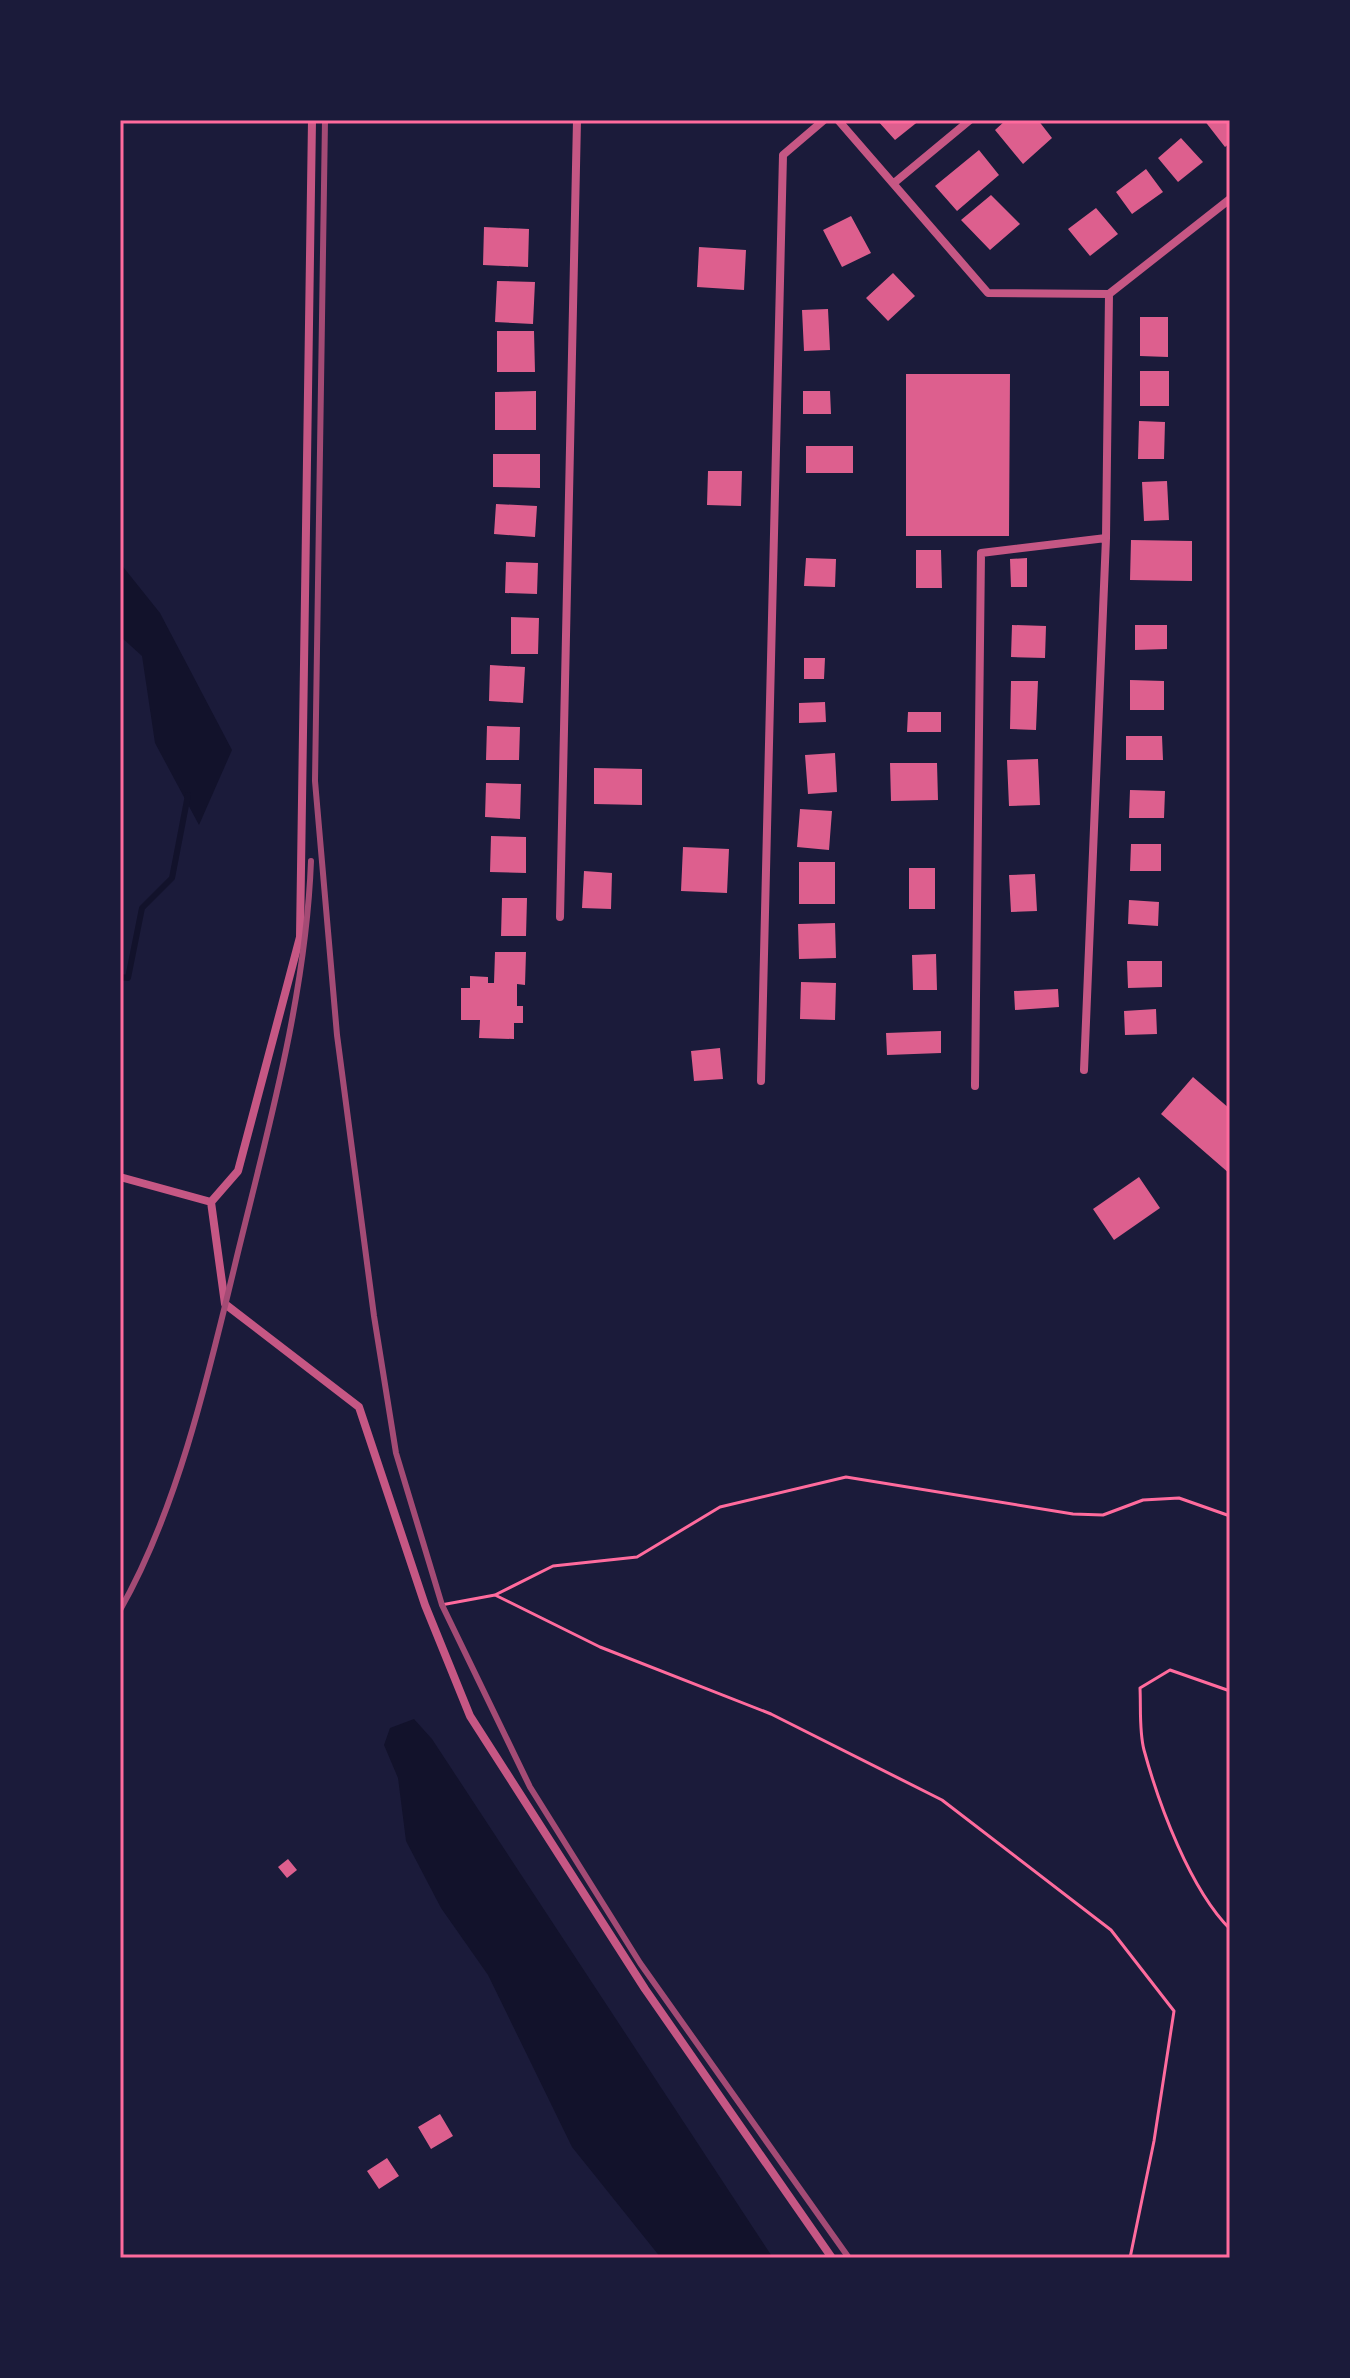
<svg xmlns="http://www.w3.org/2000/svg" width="1350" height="2378" viewBox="0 0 1350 2378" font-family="'PT Serif',serif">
  <rect width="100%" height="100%" fill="#1b1b3a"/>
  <path fill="#12122b" d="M 120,563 L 160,613 L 232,750 L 199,825 L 155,743 L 142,656 L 120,636 Z
    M 414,1719 L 432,1739 L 773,2258 L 661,2258 L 572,2147 L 488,1975 L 441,1908 L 406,1841 L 398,1778 L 384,1745 L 390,1728 Z"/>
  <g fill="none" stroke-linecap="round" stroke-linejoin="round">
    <path stroke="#12122b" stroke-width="6" d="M 120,977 L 128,978 L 142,908 L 172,878 L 188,795"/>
  </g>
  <path fill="#dd5f8e" d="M 877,120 L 920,120 L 895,140 Z
    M 1006,120 L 1038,120 L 1052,138 L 1023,164 L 995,130 Z
    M 1204,120 L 1230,120 L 1230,143 L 1225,147 Z
    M 1181,138 L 1203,162 L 1178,182 L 1158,158 Z
    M 979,150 L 999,175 L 957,211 L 935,186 Z
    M 1146,169 L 1163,192 L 1132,214 L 1116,192 Z
    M 991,195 L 1020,224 L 990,250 L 961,220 Z
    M 1096,208 L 1118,234 L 1090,256 L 1068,229 Z
    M 851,216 L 871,253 L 842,267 L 823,230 Z
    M 484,227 L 529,229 L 528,267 L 483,265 Z
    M 699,247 L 746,250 L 744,290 L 697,287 Z
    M 893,273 L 915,296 L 888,321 L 866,298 Z
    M 497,281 L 535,282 L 533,324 L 495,322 Z
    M 828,309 L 830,350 L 804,351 L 802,310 Z
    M 1140,317 L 1168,317 L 1168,357 L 1140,356 Z
    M 497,331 L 534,331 L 535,372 L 497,372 Z
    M 1140,371 L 1169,371 L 1169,406 L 1140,406 Z
    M 906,374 L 1010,374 L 1009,536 L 906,536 Z
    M 536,391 L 536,430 L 495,430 L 495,392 Z
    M 803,391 L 830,391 L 831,414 L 803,414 Z
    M 1139,421 L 1165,422 L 1164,459 L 1138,459 Z
    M 806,446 L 853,446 L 853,473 L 806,473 Z
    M 493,454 L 540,454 L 540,488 L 493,487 Z
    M 708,471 L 742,471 L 741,506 L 707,505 Z
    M 1167,481 L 1169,520 L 1144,521 L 1142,482 Z
    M 496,504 L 537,506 L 535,537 L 494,534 Z
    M 1131,540 L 1192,541 L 1192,581 L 1130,580 Z
    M 916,550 L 941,550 L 942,588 L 916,588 Z
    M 806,558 L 836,559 L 835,587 L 804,586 Z
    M 1027,558 L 1027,587 L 1011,587 L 1010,559 Z
    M 506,562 L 538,563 L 537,594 L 505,593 Z
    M 511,617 L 539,618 L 538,654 L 511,654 Z
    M 1012,625 L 1046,626 L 1045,658 L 1011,657 Z
    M 1135,625 L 1167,625 L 1167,649 L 1135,650 Z
    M 804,658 L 825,658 L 824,679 L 804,679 Z
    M 490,665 L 525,667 L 523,703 L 489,701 Z
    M 1130,680 L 1164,681 L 1164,710 L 1130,710 Z
    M 1011,681 L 1038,681 L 1036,730 L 1010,729 Z
    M 825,702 L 826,722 L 799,723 L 799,703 Z
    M 908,712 L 941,712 L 941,732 L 907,732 Z
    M 487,726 L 520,727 L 519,760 L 486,760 Z
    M 1126,736 L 1162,736 L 1163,760 L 1126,760 Z
    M 835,753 L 837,792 L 808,794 L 805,755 Z
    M 1038,759 L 1040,805 L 1009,806 L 1007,760 Z
    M 890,763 L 937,763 L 938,800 L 891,801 Z
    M 594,768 L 642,769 L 642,805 L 594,804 Z
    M 486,783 L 521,784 L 520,819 L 485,817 Z
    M 1130,790 L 1165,791 L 1164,818 L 1129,818 Z
    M 800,809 L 832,811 L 829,850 L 797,847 Z
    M 491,836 L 526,837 L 526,873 L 490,872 Z
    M 1131,844 L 1161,844 L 1161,871 L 1130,871 Z
    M 683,847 L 729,849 L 727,893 L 681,891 Z
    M 799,862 L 835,862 L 835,904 L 799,904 Z
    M 909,868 L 935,868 L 935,909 L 909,909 Z
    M 584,871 L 612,873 L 611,909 L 582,908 Z
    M 1035,874 L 1037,911 L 1011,912 L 1009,875 Z
    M 502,898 L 527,898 L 526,936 L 501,936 Z
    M 1129,900 L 1159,902 L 1158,926 L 1128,924 Z
    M 835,923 L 836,958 L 799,959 L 798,924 Z
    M 495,952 L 526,952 L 525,985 L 517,984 L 517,1006 L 523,1006 L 523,1023 L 514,1023 L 514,1039 L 479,1038 L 480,1020 L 461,1020 L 461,988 L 470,988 L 470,976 L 488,977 L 488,983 L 494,983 Z
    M 936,954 L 937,990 L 913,990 L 912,955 Z
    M 1127,961 L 1162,961 L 1162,987 L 1128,988 Z
    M 801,982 L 836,983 L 835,1020 L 800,1019 Z
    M 1058,989 L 1059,1007 L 1015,1010 L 1014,991 Z
    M 1156,1009 L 1157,1034 L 1125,1035 L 1124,1011 Z
    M 941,1031 L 941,1053 L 887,1055 L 886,1033 Z
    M 720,1048 L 723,1079 L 694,1081 L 691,1051 Z
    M 1193,1077 L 1230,1109 L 1230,1174 L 1161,1114 Z
    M 1139,1177 L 1160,1208 L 1114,1240 L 1093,1209 Z
    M 288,1859 L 297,1870 L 287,1878 L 278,1867 Z
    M 440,2114 L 453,2136 L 431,2149 L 418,2127 Z
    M 387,2158 L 399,2176 L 379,2189 L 367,2171 Z"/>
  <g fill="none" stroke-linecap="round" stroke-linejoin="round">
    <path stroke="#ff6b9d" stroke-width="3" d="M 495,1595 L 600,1647 L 771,1714 L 942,1800 L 1111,1930 L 1174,2011 L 1154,2141 L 1130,2258
      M 441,1605 L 495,1595 L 553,1566 L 637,1557 L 720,1507 L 846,1477 L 1073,1514 L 1103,1515 L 1143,1500 L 1179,1498 L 1230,1516
      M 1230,1691 L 1170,1670 L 1140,1688 C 1141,1707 1139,1731 1144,1750 C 1159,1805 1190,1889 1230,1929"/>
    <path stroke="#c65784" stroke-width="8" d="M 312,120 L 300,937 L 238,1171 L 211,1202 L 225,1304 L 359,1407 L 425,1605 L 470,1716 L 645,1989 L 832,2258
      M 838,120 L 988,293 L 1109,294
      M 894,183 L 970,120
      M 560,917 L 577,120
      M 1084,1070 L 1106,538 L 1109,294 L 1230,199
      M 761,1081 L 783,155 L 824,120
      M 975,1086 L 981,553 L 1106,538
      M 120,1177 L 211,1202"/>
    <path stroke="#a44b75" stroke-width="6" d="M 325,120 L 315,781 L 337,1035 L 374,1316 L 396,1453 L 442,1605 L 530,1787 L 640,1963 L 849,2258
      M 120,1610 C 179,1507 211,1364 239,1248 C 270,1122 306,992 311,861"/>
  </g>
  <rect width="1350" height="2378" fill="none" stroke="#1b1b3a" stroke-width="244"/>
  <rect x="122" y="122" width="1106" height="2134" fill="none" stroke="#ff6b9d" stroke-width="3"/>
</svg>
